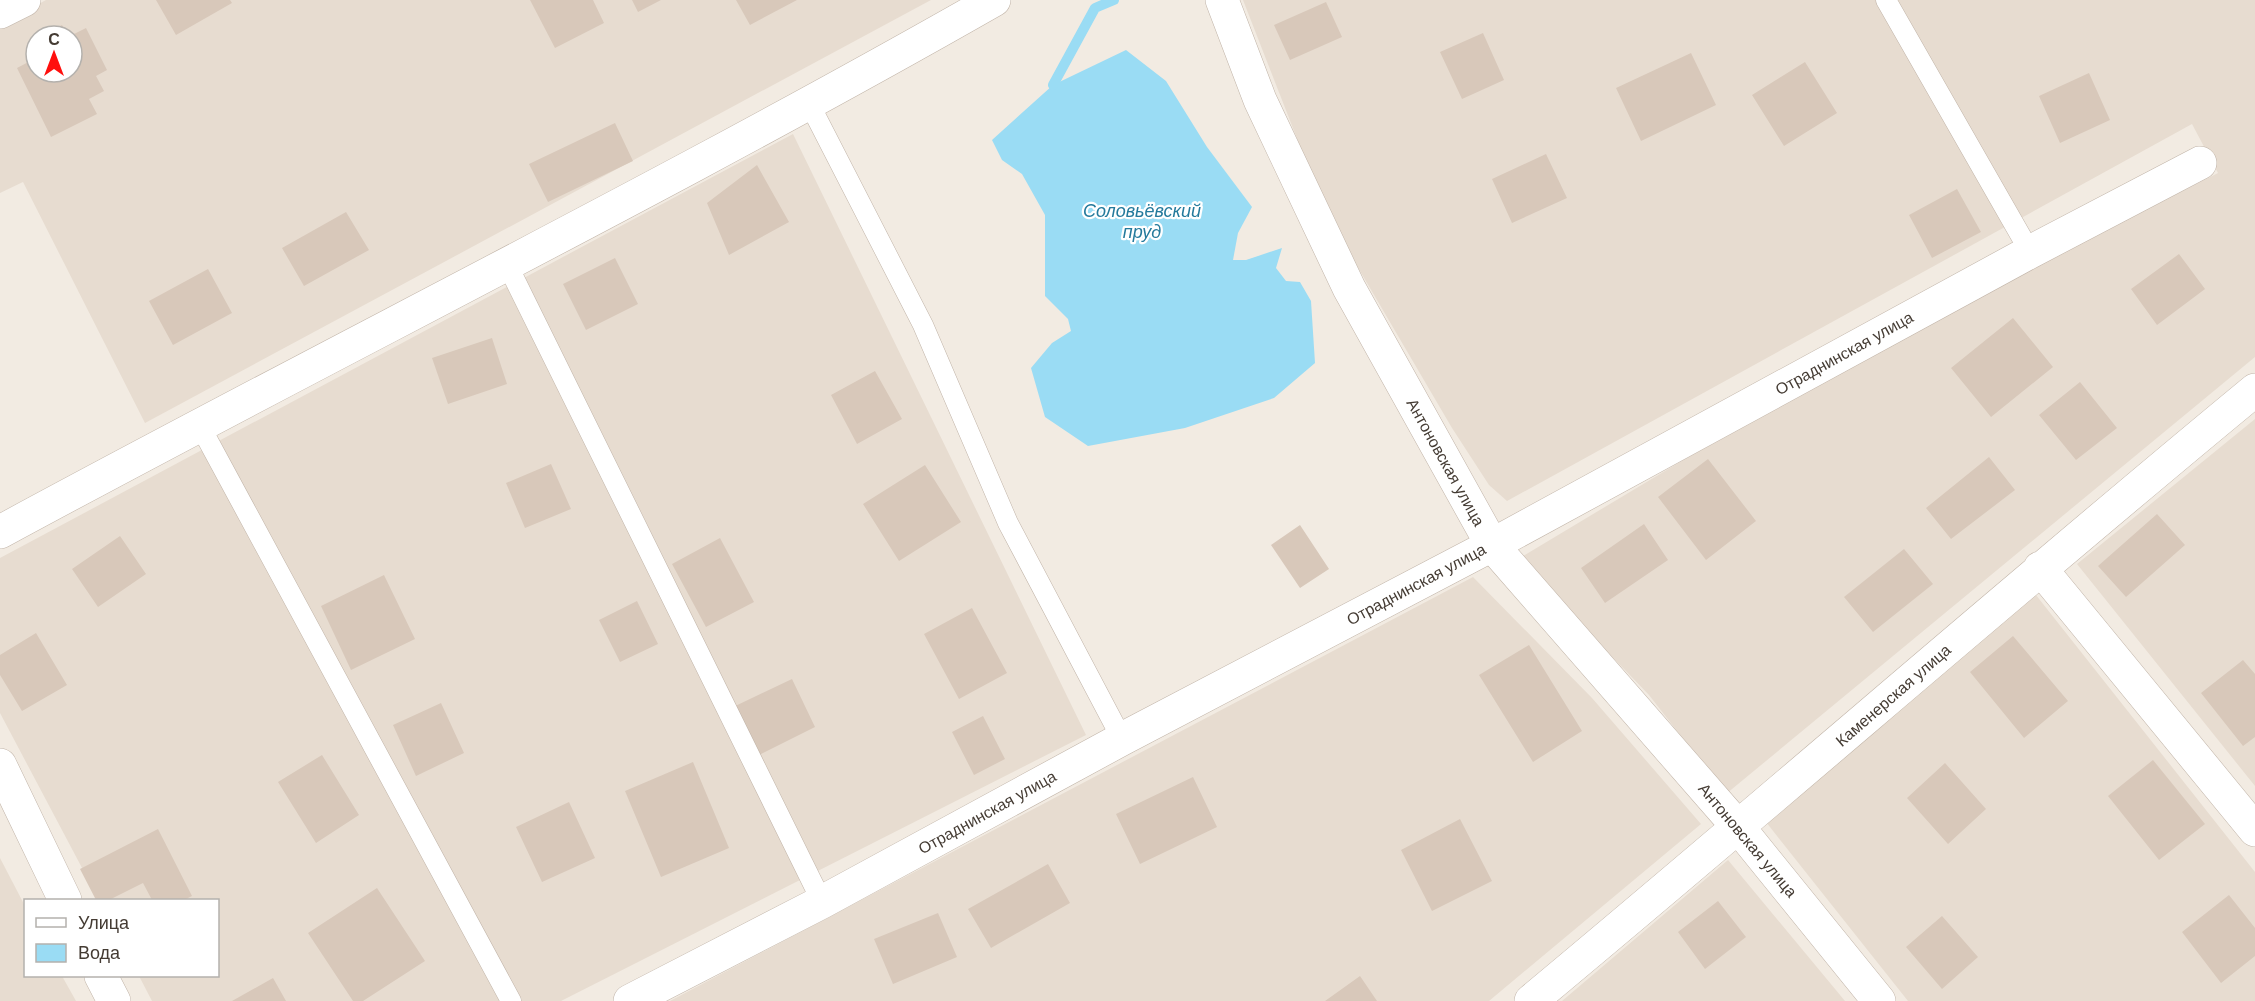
<svg xmlns="http://www.w3.org/2000/svg" width="2255" height="1001" viewBox="0 0 2255 1001" font-family="Arial,sans-serif">
  <rect width="100%" height="100%" fill="#f2ebe2"/>
  <path fill="#e7dcd0" fill-rule="evenodd" d="M 46,0 L 931,0 L 145,423 L 23,182 L 0,193 L 0,25 ZM 36,36 L 72,36 L 72,72 L 36,72 Z
    M 1243,0 L 2255,0 L 2255,357 L 1726,794 L 1649,695 L 1518,559 L 1685,459 L 2037,265 L 2218,173 L 2192,124 L 1507,501 L 1489,485 L 1452,428 L 1326,213 Z
    M 793,134 L 1086,735 L 561,1001 L 152,1001 L 139,976 L 218,976 L 218,900 L 99,900 L 0,713 L 0,558 Z
    M 2255,419 L 2255,786 L 2077,564 Z
    M 1473,577 L 1592,698 L 1701,824 L 1489,1001 L 670,1001 Z
    M 2032,590 L 2255,872 L 2255,1001 L 1908,1001 L 1766,822 Z
    M 0,858 L 25,906 L 26,976 L 62,976 L 76,1001 L 0,1001 Z
    M 1728,860 L 1845,1001 L 1562,1001 Z"/>
  <path fill="#9adcf4" d="M 1126,50 L 1166,81 L 1207,147 L 1252,207 L 1238,233 L 1233,260 L 1246,260 L 1282,248 L 1276,268 L 1286,281 L 1300,282 L 1311,301 L 1315,363 L 1274,398 L 1185,428 L 1088,446 L 1045,417 L 1031,368 L 1052,343 L 1071,331 L 1068,319 L 1045,296 L 1045,215 L 1022,174 L 1002,160 L 992,140 L 1053,85 Z"/>
  <g fill="none" stroke-linecap="round" stroke-linejoin="round">
    <path stroke="#9adcf4" stroke-width="10" d="M 1053,85 L 1095,8 L 1114,0"/>
  </g>
  <path fill="#d8c8ba" d="M 156,0 L 230,0 L 232,3 L 176,35 Z
    M 530,0 L 593,0 L 604,23 L 555,48 Z
    M 632,0 L 661,0 L 638,12 Z
    M 736,0 L 797,0 L 750,25 Z
    M 1326,2 L 1342,37 L 1290,60 L 1274,25 Z
    M 62,25 L 68,36 L 40,36 Z
    M 86,28 L 107,70 L 96,76 L 104,91 L 89,99 L 97,114 L 51,137 L 17,68 L 36,58 L 36,72 L 72,72 L 72,35 Z
    M 1483,33 L 1504,80 L 1462,99 L 1440,52 Z
    M 1691,53 L 1716,105 L 1641,141 L 1616,88 Z
    M 1805,62 L 1837,113 L 1784,146 L 1752,95 Z
    M 2089,73 L 2110,120 L 2060,143 L 2039,96 Z
    M 615,123 L 633,161 L 548,202 L 529,164 Z
    M 1546,154 L 1567,198 L 1512,223 L 1492,179 Z
    M 757,165 L 789,222 L 729,255 L 707,203 Z
    M 1957,189 L 1981,232 L 1932,258 L 1909,215 Z
    M 346,212 L 369,250 L 304,286 L 282,248 Z
    M 2179,254 L 2205,289 L 2157,325 L 2131,289 Z
    M 615,258 L 638,304 L 586,330 L 563,284 Z
    M 208,269 L 232,313 L 173,345 L 149,301 Z
    M 2013,318 L 2053,367 L 1991,417 L 1951,368 Z
    M 492,338 L 507,384 L 448,404 L 432,358 Z
    M 875,371 L 902,419 L 857,444 L 831,395 Z
    M 2080,382 L 2117,428 L 2076,460 L 2039,415 Z
    M 1989,457 L 2015,490 L 1951,539 L 1926,508 Z
    M 1708,459 L 1756,521 L 1706,560 L 1658,497 Z
    M 551,464 L 571,509 L 525,528 L 506,483 Z
    M 925,465 L 961,522 L 899,561 L 863,504 Z
    M 2157,514 L 2185,545 L 2126,597 L 2098,566 Z
    M 1644,524 L 1668,560 L 1605,603 L 1581,568 Z
    M 1300,525 L 1329,569 L 1300,588 L 1271,545 Z
    M 120,536 L 146,574 L 98,607 L 72,569 Z
    M 720,538 L 754,602 L 706,627 L 672,564 Z
    M 1904,549 L 1933,584 L 1873,632 L 1844,597 Z
    M 384,575 L 415,639 L 351,670 L 321,606 Z
    M 637,601 L 658,644 L 620,662 L 599,620 Z
    M 972,608 L 1007,673 L 959,699 L 924,634 Z
    M 36,633 L 67,685 L 22,711 L 0,675 L 0,655 Z
    M 2013,636 L 2068,701 L 2024,738 L 1970,672 Z
    M 1529,645 L 1582,731 L 1533,762 L 1479,675 Z
    M 2243,660 L 2255,674 L 2255,737 L 2243,746 L 2201,693 Z
    M 792,679 L 815,727 L 753,758 L 729,709 Z
    M 441,703 L 464,753 L 416,776 L 393,725 Z
    M 983,716 L 1005,759 L 974,775 L 952,732 Z
    M 322,755 L 359,815 L 316,843 L 278,782 Z
    M 2153,760 L 2205,824 L 2159,860 L 2108,796 Z
    M 693,762 L 729,848 L 661,877 L 625,791 Z
    M 1945,763 L 1986,809 L 1948,844 L 1907,798 Z
    M 1193,777 L 1217,827 L 1140,864 L 1116,814 Z
    M 569,802 L 595,858 L 542,882 L 516,827 Z
    M 1460,819 L 1492,881 L 1432,911 L 1401,850 Z
    M 158,829 L 192,896 L 184,900 L 152,900 L 143,883 L 109,900 L 96,900 L 80,869 Z
    M 1048,864 L 1070,903 L 991,948 L 968,909 Z
    M 377,888 L 425,961 L 363,1001 L 353,1001 L 308,933 Z
    M 2229,895 L 2255,928 L 2255,956 L 2221,983 L 2182,932 Z
    M 1718,901 L 1746,937 L 1705,969 L 1678,932 Z
    M 938,913 L 957,957 L 893,984 L 874,939 Z
    M 1942,916 L 1978,957 L 1942,989 L 1906,947 Z
    M 1360,976 L 1377,1001 L 1325,1001 Z
    M 273,978 L 286,1001 L 232,1001 Z"/>
  <g fill="none" stroke-linecap="round" stroke-linejoin="round">
    <defs>
      <path id="service" d="M 1886,0 L 2030,252
        M 810,105 L 923,325 L 1008,523 L 1122,739
        M 506,262 L 822,902
        M 199,424 L 511,1001"/>
      <path id="minor" d="M 1222,0 L 1260,100 L 1349,288 L 1492,545 L 1739,828 L 1879,1001
        M 0,12 L 24,0
        M 0,532 C 330,353 668,186 994,0
        M 2040,568 L 2255,830
        M 0,765 L 65,900
        M 101,976 L 114,1001
        M 630,1001 L 822,902 L 1122,739 L 1492,545 L 2030,252 L 2200,163
        M 1531,1001 C 1774,799 2011,591 2255,390"/>
    </defs>
    <use href="#service" stroke="#c1b4a8" stroke-width="21"/>
    <use href="#minor" stroke="#c1b4a8" stroke-width="34"/>
    <use href="#service" stroke="#fff" stroke-width="20"/>
    <use href="#minor" stroke="#fff" stroke-width="33"/>
  </g>
  <g text-anchor="middle" stroke-width="4.5" stroke-linejoin="round" paint-order="stroke">
    <g font-size="16" fill="#443b33" stroke="#fff">
      <text transform="translate(1844 353) rotate(-29)" y="6">Отраднинская улица</text>
      <text transform="translate(1446 462) rotate(61)" y="6">Антоновская улица</text>
      <text transform="translate(1416 584) rotate(-28)" y="6">Отраднинская улица</text>
      <text transform="translate(1893 695) rotate(-41)" y="6">Каменерская улица</text>
      <text transform="translate(987 812) rotate(-29)" y="6">Отраднинская улица</text>
      <text transform="translate(1748 840) rotate(50)" y="6">Антоновская улица</text>
    </g>
    <g font-size="18" font-style="italic" fill="#247a9c" stroke="#fff">
      <text x="1142" y="217">Соловьёвский<tspan x="1142" dy="21">пруд</tspan></text>
    </g>
  </g>
  <rect x="24" y="899" width="195" height="78" fill="#ffffff" stroke="#b4b1ad" stroke-width="1.5"/>
  <rect x="36" y="918" width="30" height="9" fill="#ffffff" stroke="#b4b1ad" stroke-width="1.5"/>
  <text x="78" y="929" font-size="18" fill="#443b33">Улица</text>
  <rect x="36" y="944" width="30" height="18" fill="#9adcf4" stroke="#b4b1ad" stroke-width="1.5"/>
  <text x="78" y="959" font-size="18" fill="#443b33">Вода</text>
  <g transform="translate(54 54)"><circle r="28" fill="#ffffff" stroke="#b4b1ad" stroke-width="1.5"/>
  <path d="M0-4.5L10 22L0 15L-10 22Z" fill="#ff0f0d"/>
  <text y="-9" font-size="16" font-weight="bold" text-anchor="middle" fill="#443b33">С</text>
  </g>
</svg>
